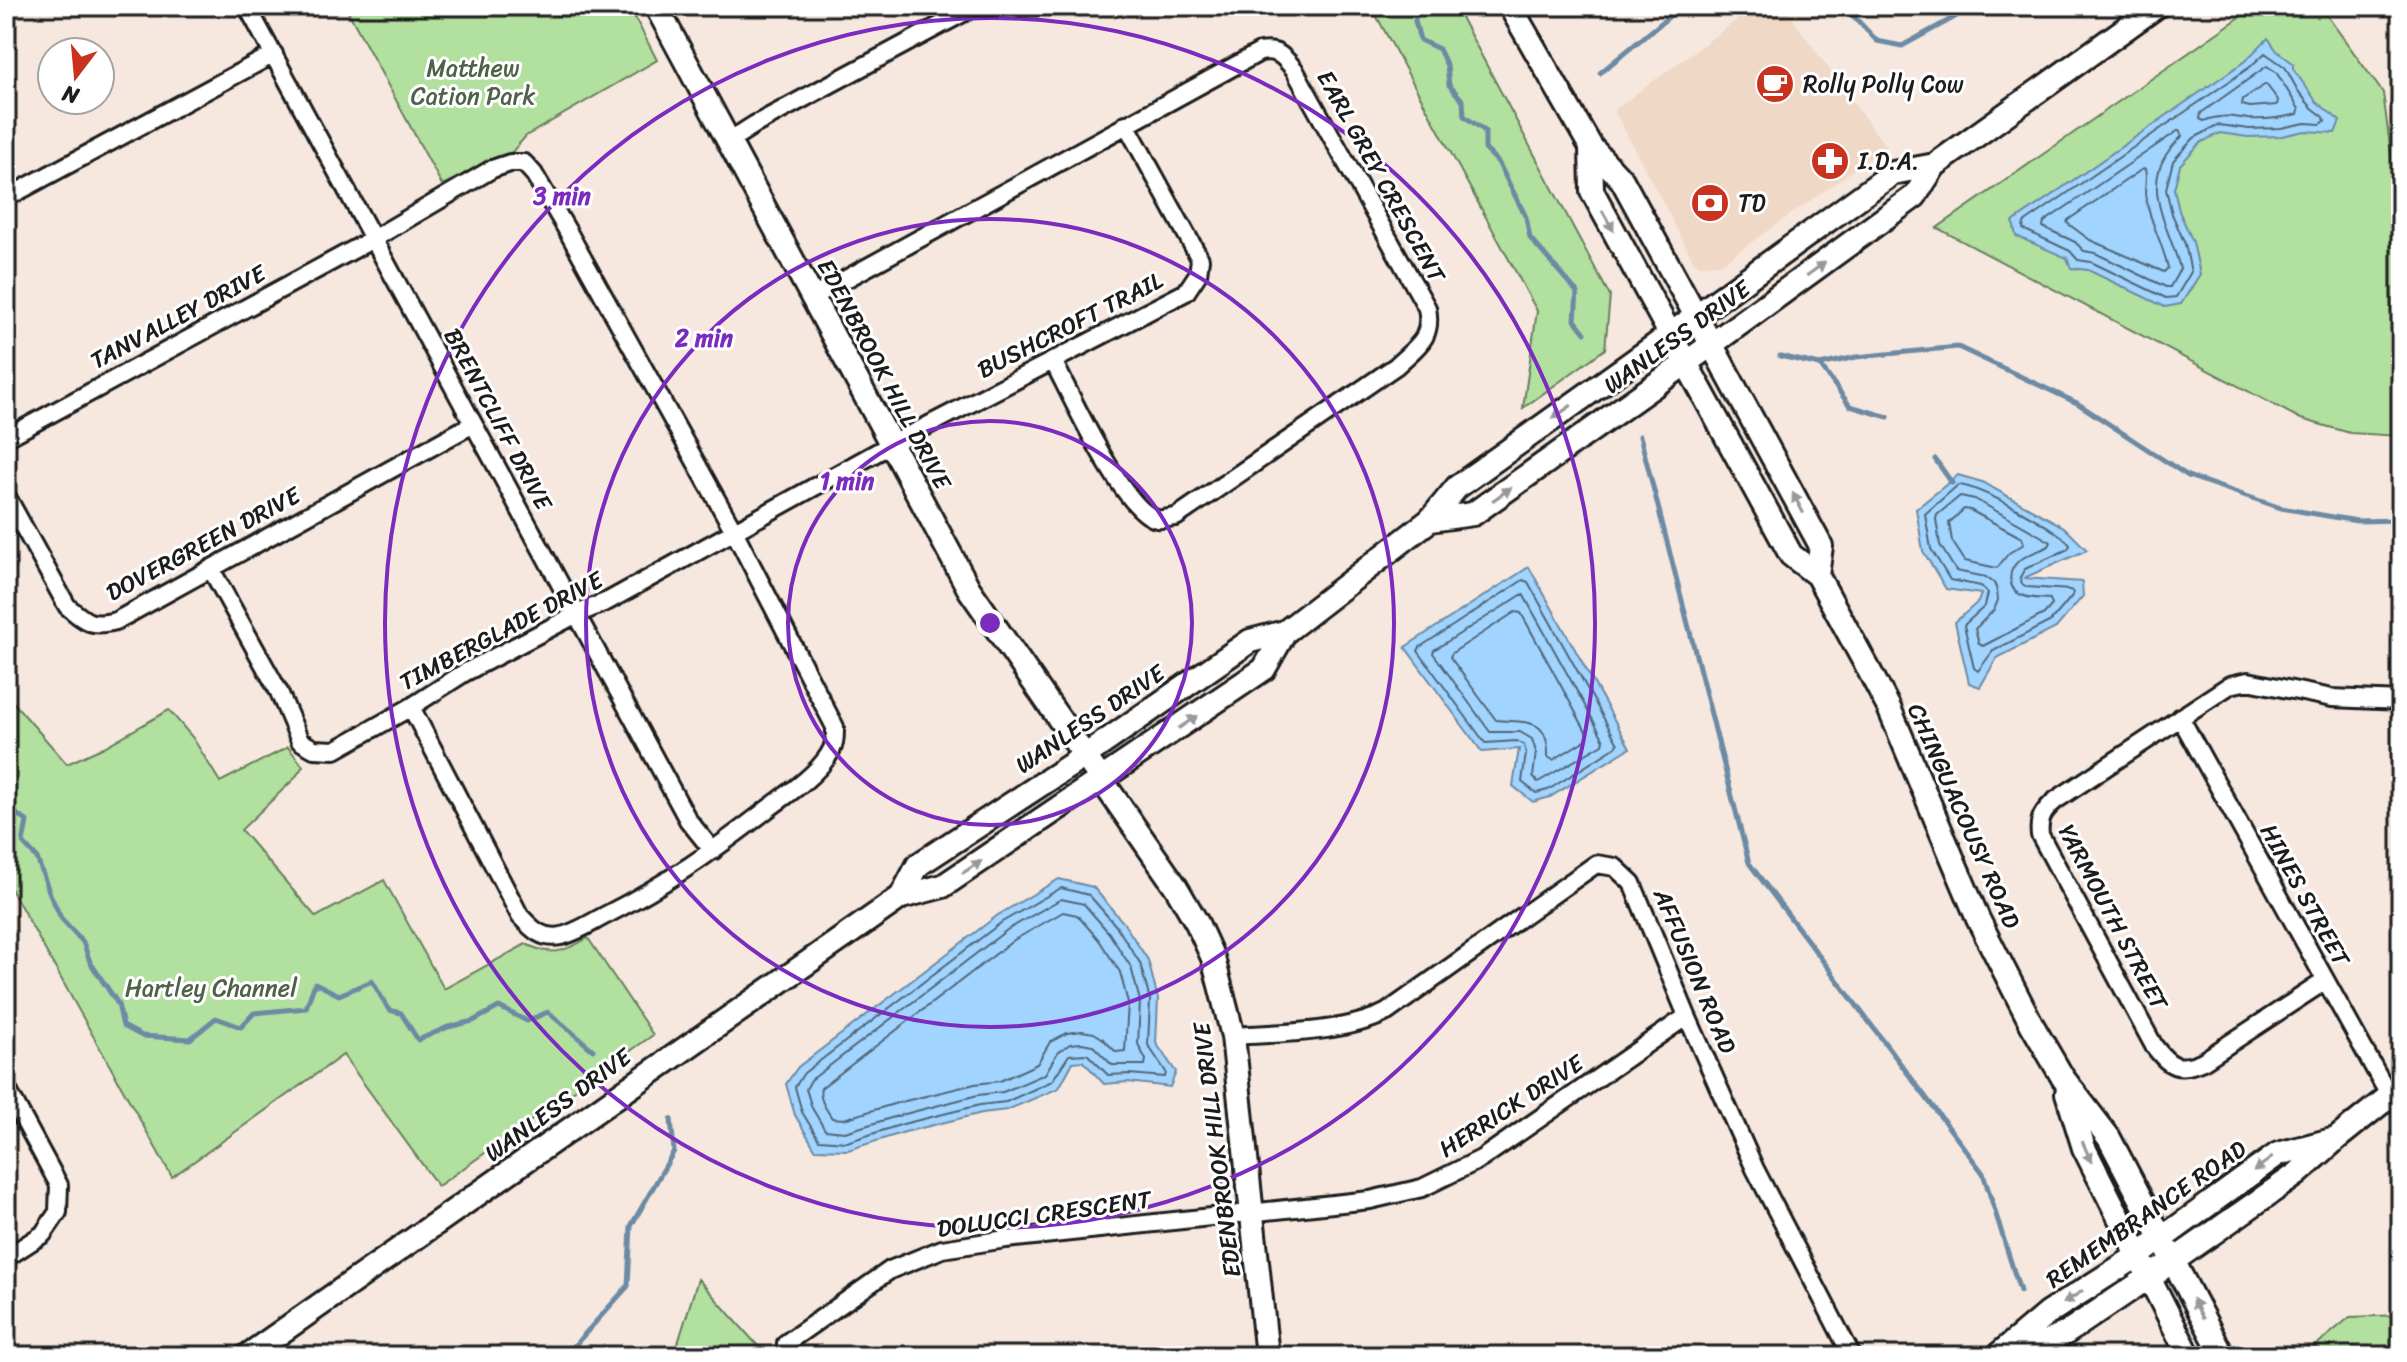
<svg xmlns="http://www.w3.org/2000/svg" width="2407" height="1362" viewBox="0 0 2407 1362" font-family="Sriracha,sans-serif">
  <rect width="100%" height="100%" fill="#f6e8de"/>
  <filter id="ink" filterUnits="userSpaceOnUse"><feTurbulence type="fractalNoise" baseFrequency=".0125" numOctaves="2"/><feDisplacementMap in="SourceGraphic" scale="16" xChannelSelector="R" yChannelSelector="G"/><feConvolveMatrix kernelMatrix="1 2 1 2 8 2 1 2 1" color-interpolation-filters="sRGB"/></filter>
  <g filter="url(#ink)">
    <path fill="#f0d8c7" d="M 1756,6 L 1783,6 L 1886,147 L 1721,264 L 1701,265 L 1694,262 L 1614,110 Z"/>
    <path fill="#b2e09f" stroke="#677e5e" stroke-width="2" d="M 345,6 L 629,6 L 657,60 L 526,136 L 512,152 L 442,185 Z
      M 1371,6 L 1455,6 L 1610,296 L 1605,349 L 1523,408 L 1537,311 Z
      M 2256,6 L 2320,6 L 2383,93 L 2401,230 L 2401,436 L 2350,433 L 2301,419 L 1937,228 Z
      M 6,694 L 67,764 L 104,747 L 169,710 L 193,738 L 220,782 L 288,747 L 303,766 L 295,778 L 241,830 L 316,917 L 384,880 L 444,989 L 526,944 C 552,957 564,952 588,938 L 653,1035 L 438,1186 L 343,1055 L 172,1177 L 6,880 Z
      M 698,1279 L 767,1356 L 674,1356 Z
      M 2401,1315 L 2401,1356 L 2303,1356 L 2350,1317 Z"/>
    <path fill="#a1d4ff" stroke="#6c8aa4" stroke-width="2" d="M 2268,38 L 2277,51 L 2294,64 L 2294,70 L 2316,101 L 2340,121 L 2335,133 L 2305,131 L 2282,136 L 2248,137 L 2220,133 L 2200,143 L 2180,165 L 2174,189 L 2179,211 L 2193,242 L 2200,274 L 2181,304 L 2165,307 L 2088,270 L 2071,268 L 2067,258 L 2016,236 L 2013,222 L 2245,61 Z
      M 1958,475 L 1982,482 L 2064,527 L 2087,550 L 2024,578 L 2082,582 L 2083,596 L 2056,628 L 1997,658 L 1980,687 L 1969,683 L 1955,622 L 1978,602 L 1981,594 L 1946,589 L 1923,551 L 1916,509 Z
      M 1529,567 L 1630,748 L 1550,797 L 1533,802 L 1513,786 L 1519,749 L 1482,752 L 1405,647 Z
      M 1059,879 L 1093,887 L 1123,922 L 1148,960 L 1158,999 L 1156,1043 L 1176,1072 L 1170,1087 L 1128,1082 L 1104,1084 L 1083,1061 L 1073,1062 L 1059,1088 L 1007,1110 L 982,1113 L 905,1132 L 848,1150 L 815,1149 L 795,1115 L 786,1084 L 798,1067 L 998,915 Z"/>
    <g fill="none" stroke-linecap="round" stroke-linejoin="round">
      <path stroke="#516677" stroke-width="2" d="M 2265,53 L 2285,67 L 2298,91 L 2311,107 L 2324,117 L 2325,121 L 2321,124 L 2305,123 L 2281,128 L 2249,129 L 2219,125 L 2194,138 L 2173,161 L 2166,189 L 2172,214 L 2185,244 L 2191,272 L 2176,297 L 2166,298 L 2091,262 L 2078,260 L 2070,251 L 2023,229 L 2024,223 L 2250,67 Z
        M 2267,66 L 2276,72 L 2299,109 L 2298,114 C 2282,118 2265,120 2248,119 C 2231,117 2220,114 2204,121 L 2200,119 L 2201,113 Z
        M 2266,84 L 2278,100 L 2277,105 L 2250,107 L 2242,105 L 2243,99 Z
        M 2179,130 L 2182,136 C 2177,142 2170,148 2166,155 C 2142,192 2172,233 2180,269 L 2170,287 L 2166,287 L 2095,253 L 2084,251 L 2075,242 L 2043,227 L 2044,222 Z
        M 2145,169 C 2148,178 2143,190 2146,200 C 2151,224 2163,244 2168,268 L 2164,272 L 2090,240 L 2067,223 L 2068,220 L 2141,170 Z
        M 1958,485 C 1979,486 2057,528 2070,545 L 2068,549 L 2025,569 L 2020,577 L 2022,584 L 2027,587 L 2070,590 L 2073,592 L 2072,596 L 2051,621 L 1993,651 L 1978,671 L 1974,668 L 1964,625 L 1985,606 L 1988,593 L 1981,586 L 1950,580 L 1931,549 L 1925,514 Z
        M 1960,496 L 1975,499 L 2051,542 L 2049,546 C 2039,551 2028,554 2020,560 C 2006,570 2007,591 2024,596 C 2032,599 2042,598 2050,599 L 2052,605 L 2044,614 L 1983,646 L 1979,644 L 1975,629 L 1994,610 L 1998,600 L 1997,590 L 1994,583 L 1986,577 L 1956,571 L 1940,545 L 1936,519 L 1937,515 Z
        M 1964,509 L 1970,510 L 2022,538 L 2024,544 L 2009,553 L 1997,568 L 1965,561 L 1952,541 L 1949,523 Z
        M 1523,580 L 1528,582 L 1618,744 L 1616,747 L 1548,790 L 1536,793 L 1522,782 L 1526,753 L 1524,745 L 1517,741 L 1485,743 L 1418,651 L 1420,647 Z
        M 1523,594 L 1604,740 L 1603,744 L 1538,782 L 1533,777 L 1536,752 L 1532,739 L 1520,732 L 1490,732 L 1433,653 L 1434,650 Z
        M 1515,612 L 1521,613 L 1588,735 L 1587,739 L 1553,760 L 1548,757 C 1549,716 1525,723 1496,720 L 1450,657 L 1452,653 Z
        M 1061,888 L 1089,895 L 1117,927 L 1140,963 L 1150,1000 L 1148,1045 L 1166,1072 L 1165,1077 L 1129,1074 L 1108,1075 L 1087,1054 L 1069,1055 L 1052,1081 L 1006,1102 L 980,1105 L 903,1124 L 847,1142 L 819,1140 L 802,1112 L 795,1087 L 804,1073 L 1002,922 Z
        M 1061,899 L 1084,904 L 1109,933 L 1131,967 L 1140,1001 L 1138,1044 L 1146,1060 L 1145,1065 L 1112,1065 L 1092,1045 L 1082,1043 L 1070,1044 L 1058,1052 L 1045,1074 L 1003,1092 L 978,1095 L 901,1115 L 845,1132 L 825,1130 L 812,1108 L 806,1089 L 811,1080 L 1007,930 Z
        M 1063,912 L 1077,915 L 1099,940 L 1120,972 L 1128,1003 L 1125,1051 L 1116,1052 L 1102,1038 L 1094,1033 L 1082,1031 L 1067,1033 L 1050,1042 L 1037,1064 L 1000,1081 L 975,1084 L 897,1103 L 844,1119 L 832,1118 C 826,1109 818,1098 821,1088 L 1014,940 Z"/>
      <path stroke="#6c8aa4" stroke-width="5" d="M 1412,6 L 1416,10 L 1415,21 L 1420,40 L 1439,49 L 1447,66 L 1449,85 L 1463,101 L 1464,116 L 1485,131 L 1485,149 L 1498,162 L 1526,217 L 1530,238 L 1577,292 L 1575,320 L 1585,333
        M 1844,6 L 1877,41 L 1902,46 L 1955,17 L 1969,6
        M 1600,73 L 1682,6
        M 1780,356 L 1820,365 L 1856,357 L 1958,347 L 2077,403 L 2188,476 L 2281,508 L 2357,521 L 2401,520
        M 1820,365 L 1850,406 L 1888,417
        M 1640,436 L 1749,863 L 1983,1173 L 2020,1291
        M 1935,459 L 1952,483
        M 6,789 L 11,796 L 12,811 L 27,821 L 23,843 L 37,858 L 50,894 L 61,918 L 83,942 L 90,962 L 118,1004 L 123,1026 L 142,1036 L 190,1039 L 216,1018 L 241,1027 L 254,1013 L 306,1008 L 315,983 L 339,995 L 372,981 L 389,1010 L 401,1013 L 418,1040 L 448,1027 L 473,1021 L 499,1007 L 527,1021 L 548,1012 L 593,1050
        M 565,1356 L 628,1286 L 631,1226 L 674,1151 L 671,1119"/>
      <defs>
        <path id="street" d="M 247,6 L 688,820 L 713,851
          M 729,141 L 754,125 L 976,6
          M 6,198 L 274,54
          M 813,297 L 1260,52 C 1278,49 1283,56 1294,69 L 1427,308 C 1433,339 1417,346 1396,366 L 1176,517 C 1171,517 1162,520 1157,519 C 1124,513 1070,393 1053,361
          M 6,438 L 373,239 L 492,169 L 510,163 L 524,163 L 534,174 L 567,230 L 734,531 L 835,727 C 835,738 835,746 828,756 C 814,777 789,793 769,808 C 715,850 667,884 606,915 C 592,922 576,933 561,936 C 542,940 532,929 520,916 L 411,707
          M 6,495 L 67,606 C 87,623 91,627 116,621 L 473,424
          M 211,569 L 279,692 L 300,741 L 314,749 L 335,750 L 411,707 L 464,673 L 577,614 L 608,601 L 892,444 L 1186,292 L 1198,274 L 1200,259 L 1126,124
          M 2180,717 L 2389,1095
          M 2325,981 L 2203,1061 C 2178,1072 2170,1067 2154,1046 L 2040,835 C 2038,819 2043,811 2056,800 L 2230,685 L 2248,681 L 2332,698 L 2401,701
          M 1233,1036 C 1280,1033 1346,1033 1387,1012 L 1596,864 L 1615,867 L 1632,883 L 1687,1016 L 1755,1169 L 1852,1356
          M 6,1087 L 59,1185 L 58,1212 L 43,1234 L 6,1258
          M 785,1356 L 786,1343 L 890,1270 L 942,1249 L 1006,1239 L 1370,1200 L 1422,1188 L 1481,1159 L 1687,1016"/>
        <path id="secondary" d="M 656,6 L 969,589 L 1176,887 L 1197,923 L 1213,958 L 1233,1036 L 1267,1356
          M 1510,6 L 1591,147 L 1622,180 L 1821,546 L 1817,575
          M 1591,147 L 1592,191 L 1791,555 L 1817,575 L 1870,672 L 1889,708 L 1978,919 L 2032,1025 L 2063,1078 L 2109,1138 L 2223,1356
          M 1430,520 L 1473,514 L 1686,363 L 1915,196 L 1935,165 L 2157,6
          M 901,897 L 918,865 L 1086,755 L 1250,641 L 1285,632
          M 2067,1093 L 2084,1148 L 2189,1356
          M 247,1356 L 901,897 L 943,886 L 1264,669 L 1285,632 L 1430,520 L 1457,487 L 1631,363 L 1893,173 L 1935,165
          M 1997,1356 L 2048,1313 L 2139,1255 L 2278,1154 L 2332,1140
          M 2016,1356 L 2066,1333 L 2173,1261 L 2297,1174 L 2336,1139 L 2401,1087"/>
      </defs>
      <use href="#street" stroke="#1c1c1c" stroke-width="22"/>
      <use href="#secondary" stroke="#1c1c1c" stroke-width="28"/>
      <use href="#street" stroke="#fff" stroke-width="16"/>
      <use href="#secondary" stroke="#fff" stroke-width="22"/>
    </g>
    <defs><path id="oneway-solid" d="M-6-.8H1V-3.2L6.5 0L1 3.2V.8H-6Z" transform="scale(2)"/></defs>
    <g fill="#999">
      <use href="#oneway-solid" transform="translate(1608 221) rotate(61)"/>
      <use href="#oneway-solid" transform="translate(1816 269) rotate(-36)"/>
      <use href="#oneway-solid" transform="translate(1562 412) rotate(145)"/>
      <use href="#oneway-solid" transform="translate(1502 494) rotate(-35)"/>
      <use href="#oneway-solid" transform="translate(1798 503) rotate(-118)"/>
      <use href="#oneway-solid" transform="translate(1188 722) rotate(-34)"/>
      <use href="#oneway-solid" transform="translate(972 867) rotate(-33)"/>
      <use href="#oneway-solid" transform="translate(2087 1152) rotate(66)"/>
      <use href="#oneway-solid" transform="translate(2263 1164) rotate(144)"/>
      <use href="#oneway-solid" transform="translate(2073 1297) rotate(147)"/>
      <use href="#oneway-solid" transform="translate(2198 1309) rotate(-118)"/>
    </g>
  </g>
  <g fill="none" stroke="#7b2cbf" stroke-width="4">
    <circle cx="990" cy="623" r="202"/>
    <circle cx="990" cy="623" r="404"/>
    <circle cx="990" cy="623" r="605"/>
  </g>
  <defs>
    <symbol id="cafe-disc" viewBox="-11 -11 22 22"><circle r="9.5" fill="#c8321e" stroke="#fff"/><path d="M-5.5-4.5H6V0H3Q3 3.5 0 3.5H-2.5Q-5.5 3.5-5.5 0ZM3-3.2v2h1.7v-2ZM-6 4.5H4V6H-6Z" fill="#fff"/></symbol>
    <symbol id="pharmacy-disc" viewBox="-11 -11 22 22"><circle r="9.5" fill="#c8321e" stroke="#fff"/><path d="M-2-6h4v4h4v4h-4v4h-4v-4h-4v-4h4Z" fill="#fff"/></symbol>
    <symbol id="bank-disc" viewBox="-11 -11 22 22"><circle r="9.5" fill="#c8321e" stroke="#fff"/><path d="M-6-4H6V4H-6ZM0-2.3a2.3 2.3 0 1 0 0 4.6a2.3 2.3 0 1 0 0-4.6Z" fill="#fff"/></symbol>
  </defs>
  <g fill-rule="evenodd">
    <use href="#cafe-disc" x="1753" y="62" width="44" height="44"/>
    <use href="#pharmacy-disc" x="1808" y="139" width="44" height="44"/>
    <use href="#bank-disc" x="1688" y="181" width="44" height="44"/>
  </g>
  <g text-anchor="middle" stroke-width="6" stroke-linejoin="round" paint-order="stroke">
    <g font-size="24" fill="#50614a" stroke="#fff">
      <text x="473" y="76">Matthew<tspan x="473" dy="28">Cation Park</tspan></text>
      <text x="211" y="996">Hartley Channel</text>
    </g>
    <g font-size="24" fill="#1c1c1c" stroke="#fff" text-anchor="start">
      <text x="1803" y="92">Rolly Polly Cow</text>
      <text x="1858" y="169">I.D.A.</text>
      <text x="1738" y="211">TD</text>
    </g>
    <g font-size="24" fill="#1c1c1c" stroke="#fff">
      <text transform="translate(1381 176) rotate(61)" y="8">EARL GREY CRESCENT</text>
      <text transform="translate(178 317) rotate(-28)" y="8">TANVALLEY DRIVE</text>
      <text transform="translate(1070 325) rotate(-27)" y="8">BUSHCROFT TRAIL</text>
      <text transform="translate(1677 337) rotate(-36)" y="8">WANLESS DRIVE</text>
      <text transform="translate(884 374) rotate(62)" y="8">EDENBROOK HILL DRIVE</text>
      <text transform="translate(498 419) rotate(62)" y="8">BRENTCLIFF DRIVE</text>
      <text transform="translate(203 544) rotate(-28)" y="8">DOVERGREEN DRIVE</text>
      <text transform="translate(501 631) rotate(-28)" y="8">TIMBERGLADE DRIVE</text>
      <text transform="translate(1090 719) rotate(-34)" y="8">WANLESS DRIVE</text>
      <text transform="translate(1964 816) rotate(66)" y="8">CHINGUACOUSY ROAD</text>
      <text transform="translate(2305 895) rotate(61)" y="8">HINES STREET</text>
      <text transform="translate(2113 917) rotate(62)" y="8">YARMOUTH STREET</text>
      <text transform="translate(1695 971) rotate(67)" y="8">AFFUSION ROAD</text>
      <text transform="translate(558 1105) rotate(-36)" y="8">WANLESS DRIVE</text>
      <text transform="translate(1511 1106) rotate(-33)" y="8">HERRICK DRIVE</text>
      <text transform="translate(1217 1150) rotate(-97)" y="8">EDENBROOK HILL DRIVE</text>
      <text transform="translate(1044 1214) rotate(-8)" y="8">DOLUCCI CRESCENT</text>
      <text transform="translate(2146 1214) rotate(-35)" y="8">REMEMBRANCE ROAD</text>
    </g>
  </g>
  <circle cx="990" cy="623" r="12" fill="#7b2cbf" stroke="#fff" stroke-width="4"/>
  <g font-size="24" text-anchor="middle" font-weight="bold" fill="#7b2cbf" stroke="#fff" stroke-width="6" stroke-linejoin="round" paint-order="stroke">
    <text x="562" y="204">3 min</text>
    <text x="704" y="346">2 min</text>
    <text x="847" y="489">1 min</text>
  </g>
  <rect width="2407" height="1362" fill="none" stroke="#fff" stroke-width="32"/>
  <rect x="16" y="16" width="2375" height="1330" fill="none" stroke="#1c1c1c" stroke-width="3" filter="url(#ink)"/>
  <g transform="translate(76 76) rotate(196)"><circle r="38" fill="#ffffff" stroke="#a4a4a4" stroke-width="2"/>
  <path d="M0-6L14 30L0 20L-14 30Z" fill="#c8321e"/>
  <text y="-12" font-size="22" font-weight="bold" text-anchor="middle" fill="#1c1c1c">N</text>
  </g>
</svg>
